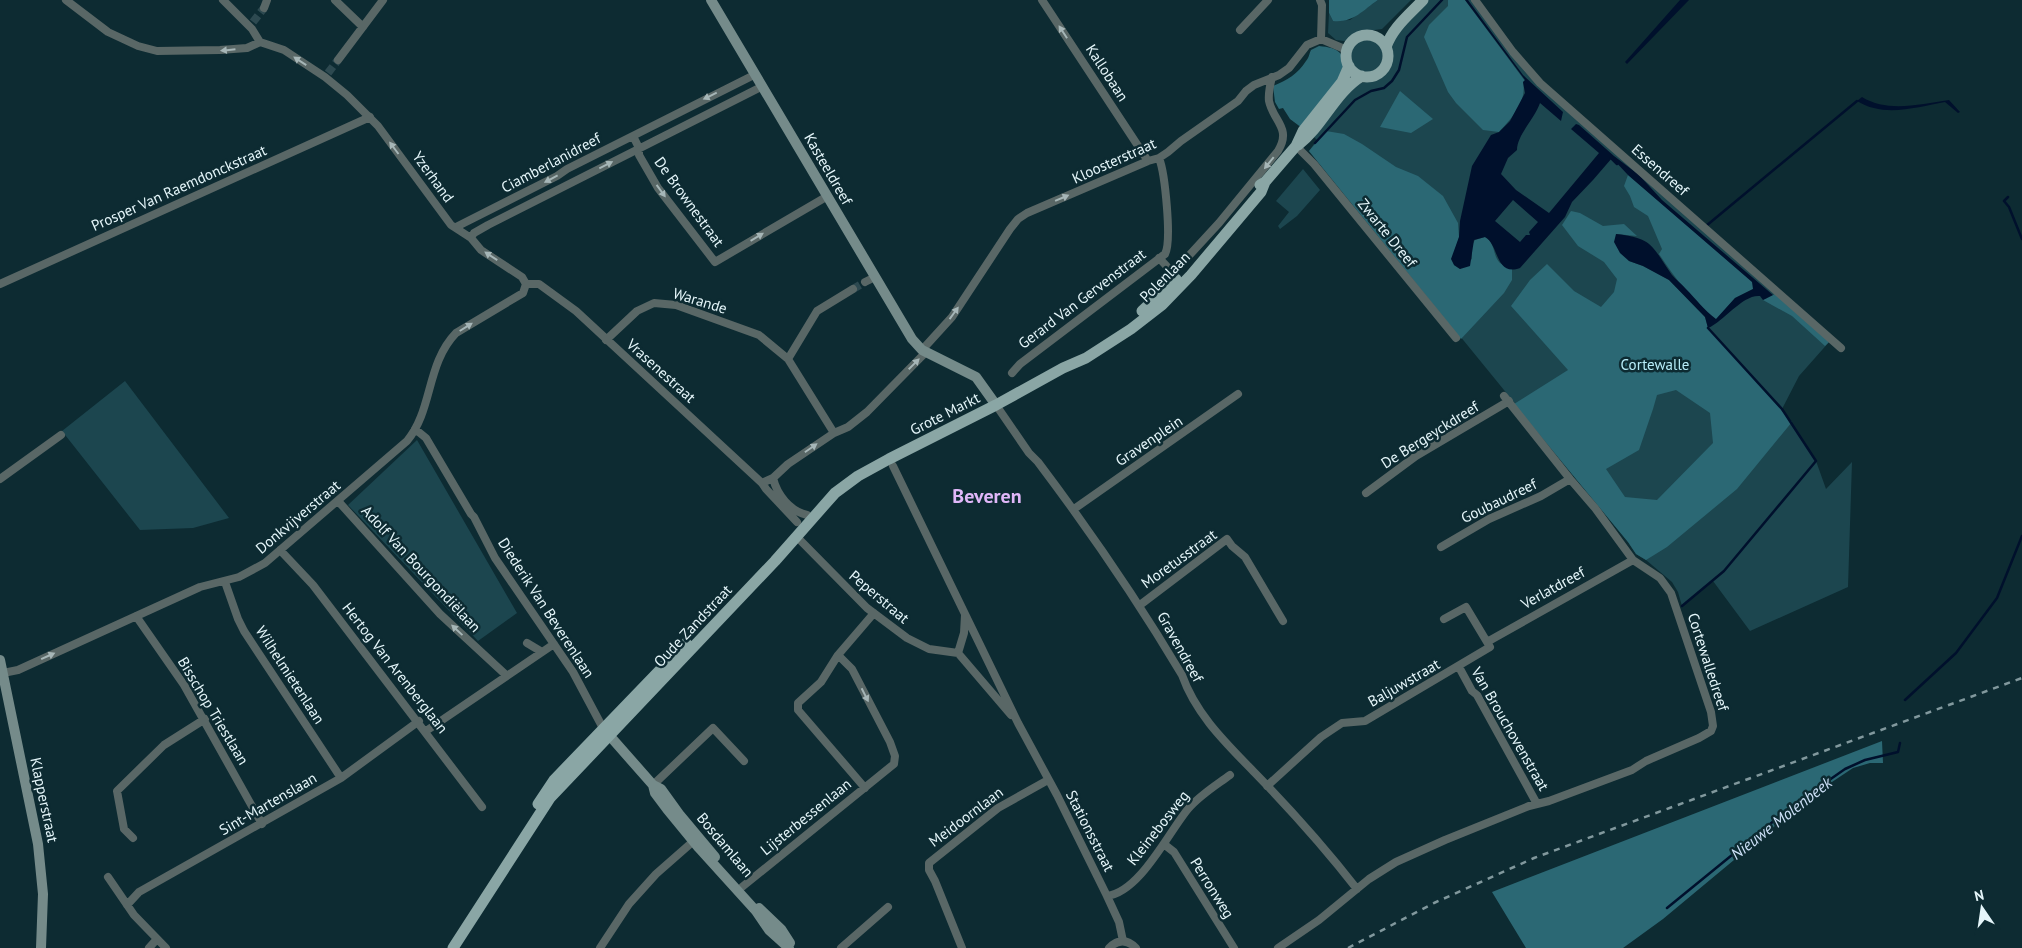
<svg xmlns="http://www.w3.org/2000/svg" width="2022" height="948" viewBox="0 0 2022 948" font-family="'PT Sans',sans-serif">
  <rect width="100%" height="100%" fill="#0d2b32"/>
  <path fill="#1c464f" d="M 1378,0 L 1411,0 L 1382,29 L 1360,32 L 1349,40 L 1344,41 L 1336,40 L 1328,33 L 1329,13 L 1333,21 L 1350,20 Z
    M 1426,0 L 1472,0 L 1526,73 L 1538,85 L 1830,341 L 1799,376 L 1782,409 L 1816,461 L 1826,489 L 1852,462 L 1848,587 L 1750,631 L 1713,581 L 1682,606 L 1678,592 L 1672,582 L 1646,560 L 1636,554 L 1628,542 L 1309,151 L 1317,140 L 1314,137 C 1326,122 1337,105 1351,91 C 1359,81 1364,83 1375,80 C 1393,74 1393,57 1391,41 Z
    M1351 56a16 16 0 1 1 32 0a16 16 0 1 1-32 0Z
    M 1303,169 L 1320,190 L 1297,216 L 1280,229 L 1278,226 L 1289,212 L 1276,201 Z
    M 125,381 L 229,518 L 193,528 L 140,530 L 62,431 Z
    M 417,440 L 517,613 L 478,641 L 348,505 Z"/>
  <path fill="#2b6874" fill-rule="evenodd" d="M 1329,0 L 1378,0 C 1362,11 1353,23 1333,21 L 1329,13 Z
    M 1448,0 L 1465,0 L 1525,81 L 1523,82 C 1527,102 1512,118 1499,132 L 1483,130 L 1456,103 L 1448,92 L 1424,37 L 1429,25 L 1448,6 Z
    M 1319,46 C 1339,48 1344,52 1346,72 L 1302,128 L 1290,119 L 1283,108 L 1279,109 L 1275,102 L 1273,86 C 1287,80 1298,74 1306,61 C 1309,58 1309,54 1311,50 Z
    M 1400,91 L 1433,119 L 1411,133 L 1380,127 Z
    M 1326,131 L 1344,134 L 1362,144 L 1396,167 L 1418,176 L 1443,196 L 1458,223 L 1459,237 L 1454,253 L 1454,265 L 1460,269 L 1472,259 L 1472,245 L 1475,240 L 1485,237 C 1496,243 1492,255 1500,263 C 1503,265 1508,267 1512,269 L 1512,280 L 1504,293 L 1461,339 L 1309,151 Z
    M 1628,175 L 1753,282 L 1753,289 L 1735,298 L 1716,320 C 1693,302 1675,278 1659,254 L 1662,249 L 1648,216 L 1634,207 L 1630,196 L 1624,186 Z
    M 1571,211 L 1580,213 L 1603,226 L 1624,224 L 1637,236 L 1616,234 L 1629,261 L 1643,266 L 1669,280 L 1705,317 L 1708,328 L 1792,422 L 1737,489 L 1667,547 L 1646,560 L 1636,554 L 1628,542 L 1514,404 L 1568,370 L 1511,306 L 1530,280 L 1547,264 L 1574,291 L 1601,307 L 1614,292 L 1617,279 L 1604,262 L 1578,246 L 1562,225 ZM 1676,390 L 1710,413 L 1713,443 L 1657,500 L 1625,497 L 1606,469 L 1639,450 L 1653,409 L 1657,395 Z
    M 1775,294 L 1830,341 L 1825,346 L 1792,316 L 1763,300 Z
    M 1882,741 L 1883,763 L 1870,763 L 1853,768 L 1811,796 L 1663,919 L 1623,948 L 1526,948 L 1492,892 Z"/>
  <path fill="#00102c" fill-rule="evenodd" d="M 1465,0 L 1468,0 L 1523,75 L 1563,112 L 1561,121 L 1540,103 C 1535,118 1517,135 1517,150 L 1508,158 L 1501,174 L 1516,190 L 1549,213 L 1599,153 L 1571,129 L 1576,124 L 1579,125 L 1614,156 L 1639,175 L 1662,200 L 1773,295 L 1763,300 L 1760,296 C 1743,294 1724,321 1708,328 L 1705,317 L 1669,280 L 1643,266 L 1629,261 L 1620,253 L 1614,242 L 1616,234 C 1654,238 1652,247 1672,275 C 1676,280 1682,284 1686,289 C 1696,299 1704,310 1716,319 L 1735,298 L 1753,289 L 1752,282 L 1628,175 L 1612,158 L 1593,180 L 1572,202 L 1565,217 L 1520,268 C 1495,277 1499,244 1485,237 L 1474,240 L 1470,266 L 1460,269 L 1454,265 L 1451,259 L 1459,237 L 1460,221 L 1472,166 L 1491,135 L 1499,132 L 1510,121 L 1525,93 L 1523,82 L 1525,80 ZM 1513,200 L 1538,222 L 1529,232 L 1530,235 L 1526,235 L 1520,242 L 1495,221 Z
    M 1680,0 L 1689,0 L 1627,64 L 1625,62 Z
    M 1862,97 C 1888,113 1920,104 1949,100 L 1960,112 L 1958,113 L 1945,102 C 1917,107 1884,118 1857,101 Z"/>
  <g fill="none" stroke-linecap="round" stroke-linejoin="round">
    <path stroke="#00102c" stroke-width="2.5" d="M 1315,143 L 1355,100 L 1371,91 L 1384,88 L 1392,81 L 1399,70 L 1407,37 L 1442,0
      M 1611,158 L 1617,164
      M 2008,197 L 2004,201 L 2009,207 L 2022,239
      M 1706,226 L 1857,101
      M 1682,606 L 1724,571 L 1816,461 L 1782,409 L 1708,328
      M 1905,700 L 1956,653 L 1997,598 L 2022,536
      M 1667,908 L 1792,806 L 1845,769 L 1865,760 L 1898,752 L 1900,743"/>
    <path stroke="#2d4950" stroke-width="8" stroke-dasharray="8 4" stroke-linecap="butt" d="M 253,22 L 264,8
      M 328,73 L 338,60
      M 853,289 L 865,282"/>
    <path stroke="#596766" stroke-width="8" d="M 66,0 L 108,32 L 138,46 L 157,51 L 220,50 L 247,48 L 260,42 L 284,50 L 325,77 L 347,95 L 378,126 L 451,225 L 471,238 L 481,250 L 522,277 L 526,284
      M 223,0 L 252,29 L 260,42
      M 335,0 L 363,27
      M 1042,0 L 1148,161
      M 1320,0 L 1322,5 L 1321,39
      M 1475,0 L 1513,52 L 1540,83 L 1841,348
      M 264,8 L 267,0
      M 1240,30 L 1268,0
      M 338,60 L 383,0
      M 633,136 L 639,148 L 639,155 L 658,188 L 715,262 L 826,197
      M 1296,146 L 1314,164 L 1456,338
      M 456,227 L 557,176 L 567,169 L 754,75
      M 471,238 L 474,233 L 488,225 L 761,87
      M 1159,258 L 1173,273 L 1219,223 L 1278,151 C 1292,128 1273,121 1269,101 C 1268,93 1270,85 1272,77
      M 865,282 L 875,277
      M 0,284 L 370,117
      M 526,284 L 539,284 L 576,311 L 762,483 L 766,489 L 797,522
      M 606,340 L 637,311 L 654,303 L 676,305 L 759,335 L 788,359 L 834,433
      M 922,350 L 952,317 L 1010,229 L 1018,219 L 1027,213 L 1148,161 L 1159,158 L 1168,152 L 1181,141 L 1238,101 L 1246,91 L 1254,85 L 1279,75 L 1289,68 L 1307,45 L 1321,39 L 1347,50
      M 788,359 L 817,311 L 853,289
      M 1012,373 L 1020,364 L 1165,254 C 1172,241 1165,173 1159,158
      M 996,405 L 1029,453 L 1038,462 C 1090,531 1138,601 1182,675 C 1196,715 1227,744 1255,773 C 1291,810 1325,848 1357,889
      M 415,429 L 426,438 L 471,514 L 474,517 L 495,558 L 573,672 L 604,730
      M 893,466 L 1018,723 L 1057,795 L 1107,896 L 1119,922 L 1123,941
      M 773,478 C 777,495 790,511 807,515
      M 0,479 L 61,435
      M 762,483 L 773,478 L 788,464 L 834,433 L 848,427 L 867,412 L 926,352
      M 1366,493 L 1416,456 L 1509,401
      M 338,501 L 440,614 L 506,675
      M 1074,509 L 1238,394
      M 797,537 L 867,608 L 907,638 L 929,649 L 958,653
      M 1441,547 L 1489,519 L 1541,496 L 1570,479
      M 280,550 L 313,585 L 482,807
      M 225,582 L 238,619 L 244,631 L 341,778
      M 1140,605 L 1227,539 L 1232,546 L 1245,557 L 1283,621
      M 965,615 L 964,633 L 958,653 L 1011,715
      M 136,616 L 184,685 L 262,824
      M 1444,619 L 1466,607 L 1487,642
      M 527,643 L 542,652
      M 1459,667 L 1472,691 L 1477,695 L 1537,804
      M 3,673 L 18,670 L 200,587 L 239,577 L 265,563 L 407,441 C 433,410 426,364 456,333 L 523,293 L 526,284
      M 426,731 L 554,644
      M 653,785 L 713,728 L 744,761
      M 1267,786 L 1321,737 L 1342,723 L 1365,721 L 1490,647 L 1487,642 L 1633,560
      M 865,788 L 798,710 L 798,703 L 821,682 L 838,655 L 874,613
      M 133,838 L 124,829 L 117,791 L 164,745 L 205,719
      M 1165,845 L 1174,852 L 1234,948
      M 108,877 L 134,915 L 166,948
      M 742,887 L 894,764 L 895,756 L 890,742 L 852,669 L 838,655
      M 1107,896 C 1140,892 1168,833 1188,809 C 1200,795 1215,786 1230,775
      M 127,905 L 139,892 L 341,778 L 419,721
      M 149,948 L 157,939
      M 600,948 L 629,904 L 656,874 L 697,838
      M 841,948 L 888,907
      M 962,948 L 935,881 L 929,870 L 929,863 L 998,808 L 1048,780
      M 1109,948 C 1118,939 1127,939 1136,948
      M 1278,948 L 1319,920 L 1369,879 L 1396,862 L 1445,840 L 1529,806 L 1549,801 L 1632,770 L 1646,761 L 1699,738 L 1711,731 L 1713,726 L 1711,712 L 1671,593 L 1660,578 L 1633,560 L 1595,508 L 1570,479 L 1504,396"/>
    <path stroke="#758b8a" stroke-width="10" d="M 711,0 L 912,339 L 922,350 L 976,377 L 996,405
      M 0,660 L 38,844 L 43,894 L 41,948
      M 609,735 L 653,785 L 655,793 L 667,809 L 699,848 L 756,911 L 769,930 L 789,948
      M 653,785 L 661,789 L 679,814 L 715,857
      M 759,908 L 781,929 L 790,943"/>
    <path stroke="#8aa6a5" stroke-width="11" d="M1346 56a21 21 0 1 1 42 0a21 21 0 1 1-42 0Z
      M 1386,47 C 1393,27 1409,15 1423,0
      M 1298,145 C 1323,126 1335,92 1362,76
      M 1260,185 L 1265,182 L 1296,146 L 1303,131 L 1342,82 L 1349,66
      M 1142,311 L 1176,279
      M 538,804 L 554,780 L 686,643
      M 453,948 L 550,798 L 775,561 L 835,493 L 858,476 L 889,459 L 996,405 L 1063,368 L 1086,358 L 1131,329 L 1162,305 L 1191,275 L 1261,192 L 1265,182"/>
    <path stroke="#81989d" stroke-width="2.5" stroke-dasharray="6 6" stroke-linecap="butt" d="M 1348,948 L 1434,903 L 1534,858 L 2022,678"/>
  </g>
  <defs><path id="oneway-solid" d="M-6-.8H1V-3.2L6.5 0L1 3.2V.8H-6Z" transform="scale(1.25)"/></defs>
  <g fill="#a6b6b7">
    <use href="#oneway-solid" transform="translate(1063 32) rotate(-123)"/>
    <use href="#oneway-solid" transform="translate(228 50) rotate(174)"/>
    <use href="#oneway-solid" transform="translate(300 61) rotate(-147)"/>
    <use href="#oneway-solid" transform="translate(710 96) rotate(154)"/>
    <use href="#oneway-solid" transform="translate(394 148) rotate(-127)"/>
    <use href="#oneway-solid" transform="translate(1269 163) rotate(129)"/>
    <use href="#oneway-solid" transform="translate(606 165) rotate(-27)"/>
    <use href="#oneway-solid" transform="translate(551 179) rotate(152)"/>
    <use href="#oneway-solid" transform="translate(661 191) rotate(54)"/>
    <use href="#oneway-solid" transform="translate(1062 198) rotate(-23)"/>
    <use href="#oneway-solid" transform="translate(757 237) rotate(-31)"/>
    <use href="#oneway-solid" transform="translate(491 256) rotate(-147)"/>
    <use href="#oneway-solid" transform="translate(954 313) rotate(-54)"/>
    <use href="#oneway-solid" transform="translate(466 327) rotate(-32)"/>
    <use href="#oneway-solid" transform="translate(914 364) rotate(-45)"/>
    <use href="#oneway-solid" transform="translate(811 448) rotate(-35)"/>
    <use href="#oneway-solid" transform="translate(457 630) rotate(-137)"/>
    <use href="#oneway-solid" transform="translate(48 656) rotate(-24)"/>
    <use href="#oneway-solid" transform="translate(865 695) rotate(63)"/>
  </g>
  <g text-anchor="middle" stroke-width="5" stroke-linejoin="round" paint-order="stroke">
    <g font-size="15" fill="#e5f6fa" stroke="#0d2b32">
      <text transform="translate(1107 73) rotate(57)" y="5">Kallobaan</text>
      <text transform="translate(1114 161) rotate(-24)" y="5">Kloosterstraat</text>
      <text transform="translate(551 163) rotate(-28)" y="5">Ciamberlanidreef</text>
      <text transform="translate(828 169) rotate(60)" y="5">Kasteeldreef</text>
      <text transform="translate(1660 170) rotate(41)" y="5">Essendreef</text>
      <text transform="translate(433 177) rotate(54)" y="5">Yzerhand</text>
      <text transform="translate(179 188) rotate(-24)" y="5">Prosper Van Raemdonckstraat</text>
      <text transform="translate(689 202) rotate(54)" y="5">De Brownestraat</text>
      <text transform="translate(1387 233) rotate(51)" y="5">Zwarte Dreef</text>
      <text transform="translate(1165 277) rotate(-45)" y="5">Polenlaan</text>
      <text transform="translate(1082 299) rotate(-37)" y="5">Gerard Van Gervenstraat</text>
      <text transform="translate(700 301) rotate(17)" y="5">Warande</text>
      <text transform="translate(661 371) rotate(42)" y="5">Vrasenestraat</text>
      <text transform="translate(945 414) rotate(-27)" y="5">Grote Markt</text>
      <text transform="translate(1430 435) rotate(-32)" y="5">De Bergeyckdreef</text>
      <text transform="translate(1149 441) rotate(-34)" y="5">Gravenplein</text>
      <text transform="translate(1499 501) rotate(-26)" y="5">Goubaudreef</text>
      <text transform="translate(298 517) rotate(-40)" y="5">Donkvijverstraat</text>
      <text transform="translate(1179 559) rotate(-36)" y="5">Moretusstraat</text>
      <text transform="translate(421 569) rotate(47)" y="5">Adolf Van Bourgondiëlaan</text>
      <text transform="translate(1553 588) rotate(-29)" y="5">Verlatdreef</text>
      <text transform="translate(879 597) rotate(40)" y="5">Peperstraat</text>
      <text transform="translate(546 608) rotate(57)" y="5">Diederik Van Beverenlaan</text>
      <text transform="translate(693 626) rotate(-47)" y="5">Oude Zandstraat</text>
      <text transform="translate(1180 647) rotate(61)" y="5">Gravendreef</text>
      <text transform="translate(1708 662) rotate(72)" y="5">Cortewalledreef</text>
      <text transform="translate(395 668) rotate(52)" y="5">Hertog Van Arenberglaan</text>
      <text transform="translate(290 675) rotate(57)" y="5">Wilhelmietenlaan</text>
      <text transform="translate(1404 683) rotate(-30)" y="5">Baljuwstraat</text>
      <text transform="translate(213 711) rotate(59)" y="5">Bisschop Triestlaan</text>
      <text transform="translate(1510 729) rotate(60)" y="5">Van Brouchovenstraat</text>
      <text transform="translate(44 800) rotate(78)" y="5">Klapperstraat</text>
      <text transform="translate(268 804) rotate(-30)" y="5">Sint-Martenslaan</text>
      <text transform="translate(806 817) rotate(-39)" y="5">Lijsterbessenlaan</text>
      <text transform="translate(966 817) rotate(-37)" y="5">Meidoornlaan</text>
      <text transform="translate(1158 828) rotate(-52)" y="5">Kleinebosweg</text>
      <text transform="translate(1090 831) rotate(63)" y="5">Stationsstraat</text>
      <text transform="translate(725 845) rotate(50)" y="5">Bosdamlaan</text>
      <text transform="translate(1212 888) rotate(58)" y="5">Perronweg</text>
    </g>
    <g font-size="15" fill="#b7ecf8" stroke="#0d2b32">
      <text x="1655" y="370">Cortewalle</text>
    </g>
    <g font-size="16" font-style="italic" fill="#cee1f8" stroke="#0d2b32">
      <text transform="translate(1781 818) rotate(-38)" y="6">Nieuwe Molenbeek</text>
    </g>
    <g font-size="20" font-weight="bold" fill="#e0b7f9" stroke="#0d2b32">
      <text x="987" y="503">Beveren</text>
    </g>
  </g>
  <g transform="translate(1982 908) rotate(347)" stroke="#0d2b32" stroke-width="4" paint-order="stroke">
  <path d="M0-4L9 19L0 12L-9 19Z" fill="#e5f6fa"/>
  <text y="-8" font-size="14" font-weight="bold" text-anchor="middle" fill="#e5f6fa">N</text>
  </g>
</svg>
